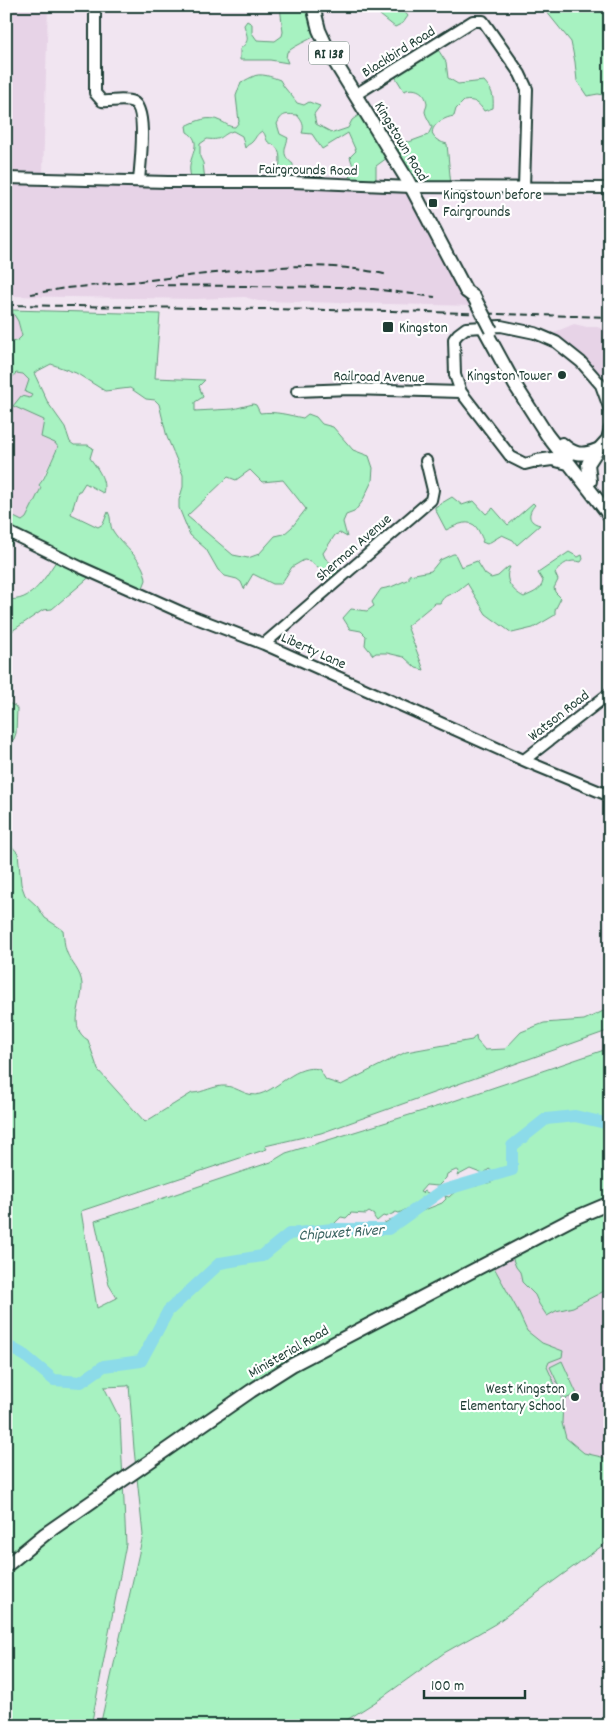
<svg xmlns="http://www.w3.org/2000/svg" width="616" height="1732" viewBox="0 0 616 1732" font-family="Dekko,sans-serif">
  <rect width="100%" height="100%" fill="#f1e5f1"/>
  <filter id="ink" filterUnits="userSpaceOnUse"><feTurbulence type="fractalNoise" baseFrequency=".02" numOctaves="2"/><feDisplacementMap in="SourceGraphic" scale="10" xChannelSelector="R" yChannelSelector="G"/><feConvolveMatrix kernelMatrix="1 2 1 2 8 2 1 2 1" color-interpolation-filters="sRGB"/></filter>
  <g filter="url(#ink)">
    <path fill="#e7d3e7" d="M 6,6 L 48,6 L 43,173 L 36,173 L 34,178 L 407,185 L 475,306 L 258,301 L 245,297 L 196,299 L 6,296 Z
      M 6,310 L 11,310 L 18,321 L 22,336 L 18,340 L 6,344 Z
      M 574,324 L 587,327 L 597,327 L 606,330 L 610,328 L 610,386 L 602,390 L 594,378 L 555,344 L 555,332 Z
      M 16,373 L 23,374 L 29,380 L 28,392 L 32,395 L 30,398 L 25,398 L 45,420 L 58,447 L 39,484 L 41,488 L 26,518 L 6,530 L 6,381 L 7,382 Z
      M 610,1208 L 610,1517 L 470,1277 Z"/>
    <path fill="#a7f2c1" stroke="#63987a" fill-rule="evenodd" d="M 280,6 L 311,6 L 317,35 C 307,41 296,45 287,52 L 286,58 L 288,63 L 270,60 L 240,60 L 240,49 C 251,40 247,37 244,25 L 247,21 L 252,24 L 252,33 L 257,40 L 275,41 L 282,36 L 283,32 Z
      M 381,6 L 400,6 L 408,16 L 403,23 L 395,27 L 380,15 Z
      M 545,6 L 610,6 L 610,96 L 598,94 L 587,96 L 577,81 L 575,62 L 571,42 L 546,11 Z
      M 435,45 L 446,62 L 448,78 L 458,84 L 484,81 C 492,90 494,95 493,108 L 484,111 C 479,103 474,99 464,101 L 456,109 L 454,116 C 435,119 420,137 447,144 L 451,186 L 414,186 L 391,155 L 376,166 L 376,184 L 348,181 L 353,166 L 350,157 L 356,151 L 348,133 L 322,149 L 312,134 L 302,133 C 305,125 302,121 297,115 C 286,114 282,113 277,124 L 280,134 L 288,138 C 285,150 281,155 293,164 L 292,181 L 278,181 C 278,171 284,154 275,146 C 274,144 269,143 268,142 C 265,138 266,134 262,131 C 256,135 257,136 253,141 C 250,145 247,144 245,148 L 242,136 L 233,131 C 220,135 224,141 207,139 L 200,144 L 200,157 L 203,163 L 205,181 L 191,181 C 191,176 189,170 190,165 C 192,152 202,141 187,132 L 186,126 C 196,121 209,115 220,121 C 226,123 228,127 235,127 L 239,122 L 236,96 L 241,82 C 245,81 247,79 252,77 C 260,72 272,77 280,80 C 284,89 292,95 297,103 L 304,105 L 309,102 L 320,106 L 314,114 L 316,124 L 333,133 L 348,128 L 352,120 L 362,113 L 389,151 L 402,141 L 409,142 L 428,135 L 432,127 C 430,122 426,117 425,112 C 425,109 427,107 427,104 C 426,92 415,86 404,91 L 393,73 Z
      M 11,310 L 160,314 L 155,378 L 205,380 L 199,386 L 203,397 L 195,402 L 195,411 L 233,409 L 253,404 L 256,405 L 260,413 C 276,411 288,415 303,418 L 308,414 L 316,417 L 322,424 L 333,427 L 353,450 L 369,456 L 373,468 L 372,481 L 362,502 L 354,512 L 346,515 L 343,522 L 347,537 L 340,533 L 335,535 L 323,553 L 325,558 L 343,574 L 334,582 L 310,561 L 304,560 L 292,567 L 281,584 L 273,584 L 253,574 L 244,589 L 241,582 L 237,579 L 225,576 L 218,570 L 206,549 L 190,535 L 179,508 L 179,500 L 183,487 L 183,475 L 167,437 L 159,404 L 155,400 L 146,399 L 130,388 L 105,391 L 76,373 L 51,364 L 34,373 L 48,403 L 65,427 L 70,442 L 74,445 L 88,445 L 93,448 L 90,458 C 97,468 107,480 103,493 L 85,483 L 80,491 L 78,491 L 71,514 L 98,527 L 103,524 L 108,512 C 112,518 109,525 113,531 C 124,548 144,559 146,580 L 141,593 L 93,574 L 52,609 L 43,610 L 6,635 L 6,599 C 33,604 46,575 59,557 L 17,536 L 6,551 L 6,530 L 14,517 L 22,521 L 26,518 L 41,488 L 39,485 L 44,478 L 58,447 L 55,443 L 41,437 L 44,420 L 13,406 L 21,396 L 30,398 L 32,395 L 25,392 L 29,380 L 23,374 L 16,373 L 7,383 L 6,380 L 6,344 L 18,340 L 22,336 L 18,321 ZM 250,470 L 262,482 L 283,480 L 306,509 L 292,527 L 284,534 L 275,536 L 259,554 L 248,558 L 233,555 L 187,516 L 228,477 L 236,480 Z
      M 452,497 L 462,505 L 474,501 L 486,514 L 493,508 L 508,525 L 533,503 L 535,505 C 527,514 528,522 540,525 L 517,545 L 513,540 L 502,535 L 487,544 L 482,542 L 483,540 C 481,536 478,528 474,525 C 466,519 453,527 446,530 L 435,509 L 435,507 Z
      M 569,552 L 578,557 L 582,555 L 583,559 L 581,562 C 569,559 563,563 555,573 L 558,580 L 554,588 L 555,592 L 561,598 L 555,610 L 555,615 L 533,628 L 512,633 L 486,614 L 467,583 C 463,586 458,591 453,593 C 446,596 444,596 440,603 L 435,603 L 407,626 L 424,670 L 416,668 L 404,657 L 387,653 L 376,653 L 373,655 L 365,645 L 366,636 L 361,631 L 350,629 L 343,618 L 351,609 L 367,611 L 374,606 L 372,602 L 381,589 L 391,587 L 409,579 L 409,575 L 431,571 L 440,560 L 453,554 L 455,554 L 461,567 L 477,561 L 485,574 L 491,578 L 498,576 L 508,567 L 510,567 C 503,579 512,591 524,597 C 532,593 541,591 543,581 L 538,573 Z
      M 6,702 L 15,706 L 17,709 L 16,733 L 14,739 L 6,747 Z
      M 6,840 L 18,853 L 21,884 L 25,895 L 37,906 L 45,918 L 63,930 C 64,937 64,946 67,953 C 71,963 81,971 82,984 C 83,1003 67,1028 88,1040 L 98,1070 L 145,1122 L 192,1093 C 203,1093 214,1085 226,1086 C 237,1087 248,1098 260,1094 C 280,1088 296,1064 319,1069 L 326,1080 L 341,1085 L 406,1052 L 472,1040 L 476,1035 L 477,1041 L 485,1050 L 505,1049 L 521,1032 L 544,1023 L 584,1020 L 610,1008 L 610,1030 L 321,1133 L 265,1146 L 267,1149 L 81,1211 L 97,1308 L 117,1298 L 109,1285 L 95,1221 L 271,1162 L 286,1153 L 442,1105 L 610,1048 L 610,1288 L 573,1307 L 556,1311 L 547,1316 L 539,1304 L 535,1295 L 522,1282 L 520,1272 L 516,1267 L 510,1252 L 491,1262 L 517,1309 L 527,1331 L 542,1343 L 563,1351 L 562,1357 L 549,1362 L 547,1367 L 563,1402 L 562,1423 L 566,1438 L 584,1453 L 606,1458 L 606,1462 L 610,1464 L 610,1540 L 495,1624 L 444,1653 L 380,1699 L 342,1723 L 335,1726 L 100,1726 L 143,1535 L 134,1449 L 129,1385 L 127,1386 L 104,1387 L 120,1419 L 126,1544 L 91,1726 L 6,1726 ZM 470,1169 L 483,1174 L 489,1169 L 496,1174 L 500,1172 L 502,1175 C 497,1180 488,1185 481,1183 L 477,1186 C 467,1186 457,1189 449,1197 L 445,1196 L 446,1199 L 442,1203 L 412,1215 L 392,1219 L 379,1226 L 363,1226 L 330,1232 L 326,1228 L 331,1224 L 334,1224 L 341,1217 L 346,1218 L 351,1213 L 366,1214 L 369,1212 L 374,1215 L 374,1217 L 377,1221 L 383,1216 L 386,1217 L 396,1212 L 399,1213 L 418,1203 L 420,1203 L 430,1194 L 424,1191 L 422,1193 L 420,1192 L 426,1185 L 438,1186 L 446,1178 L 447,1174 L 456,1170 L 459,1171 L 457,1176 Z
      M 562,1361 L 577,1394 L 565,1399 L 550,1367 Z"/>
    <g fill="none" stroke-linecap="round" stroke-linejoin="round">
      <path stroke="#8cdbe9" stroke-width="12" d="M 6,1345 L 24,1355 L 54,1380 L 81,1382 L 104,1366 L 141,1361 L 168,1311 L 220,1263 L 262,1256 L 289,1234 L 332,1229 L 388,1229 L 441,1191 L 512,1170 L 512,1146 L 546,1119 L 575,1116 L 605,1123 L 610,1122"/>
      <defs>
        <path id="minor" d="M 95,6 L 95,93 L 102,101 C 111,102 124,98 133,102 C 148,109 140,165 139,181
          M 355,95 L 473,21 L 483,21 L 520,74 L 527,89 L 524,187
          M 6,178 L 168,182 L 292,182 L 411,187 L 610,188
          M 297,391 L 350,389 L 461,392
          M 597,450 L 607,439 L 610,428
          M 537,461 L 525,464 L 511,457 L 461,392 L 455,375 L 454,339 L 458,334 L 466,328 L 501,326 L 535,333 L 556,342 L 581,362 L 601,385 L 610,410
          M 6,531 L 80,567 L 183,613 L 264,644 L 530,763 L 610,796
          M 264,644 L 431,500 L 433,490 L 426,461
          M 524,760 L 610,693"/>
        <path id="major" d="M 313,6 L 319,30 L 330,54 L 408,181 L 466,291
          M 485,330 L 515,385 L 547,435 L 610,516
          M 562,444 C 574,455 582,456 597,450
          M 537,461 L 552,459 L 568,463
          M 590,481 L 588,464 L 597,450
          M 6,1566 L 45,1534 L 251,1391 L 292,1365 L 572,1219 L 610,1203"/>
      </defs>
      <use href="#minor" stroke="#1f3d34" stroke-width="14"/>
      <use href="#major" stroke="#1f3d34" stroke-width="16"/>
      <use href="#minor" stroke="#fff" stroke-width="10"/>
      <use href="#major" stroke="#fff" stroke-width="12"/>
      <path stroke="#1f3d34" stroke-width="2" stroke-dasharray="8 4" stroke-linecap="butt" d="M 155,285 L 339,287 L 373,289 L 435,297
        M 31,294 L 66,288 C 113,284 159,279 206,274 C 269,267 325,260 388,275
        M 6,305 L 392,311 L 610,317"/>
      <defs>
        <path id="major-bridge" d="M 466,291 L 474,297 L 491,330"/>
      </defs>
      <use href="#major-bridge" stroke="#1f3d34" stroke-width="16" stroke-linecap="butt"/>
      <use href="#major-bridge" stroke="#fff" stroke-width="12"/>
    </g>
  </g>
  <g fill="#1f3d34" stroke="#fff" stroke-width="2">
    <rect x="428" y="198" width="10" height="10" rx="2.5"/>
    <rect x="382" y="321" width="12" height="12" rx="2.5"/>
    <circle cx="562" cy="375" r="5"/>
    <circle cx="575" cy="1397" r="5"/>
  </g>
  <g text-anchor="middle" stroke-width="4.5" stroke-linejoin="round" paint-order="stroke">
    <rect fill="#fff" stroke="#627771" stroke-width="1" x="309" y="41.5" width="40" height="23" rx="4"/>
    <g font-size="14" font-weight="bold" fill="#1f3d34">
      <text x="329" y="58">RI 138</text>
    </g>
    <g font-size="15" fill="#1f3d34" stroke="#fff">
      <text transform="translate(398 51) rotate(-32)" y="5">Blackbird Road</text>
      <text transform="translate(402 141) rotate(59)" y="5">Kingstown Road</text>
      <text transform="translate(308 169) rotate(1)" y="5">Fairgrounds Road</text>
      <text transform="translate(379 376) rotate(1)" y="5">Railroad Avenue</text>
      <text transform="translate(353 547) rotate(-41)" y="5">Sherman Avenue</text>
      <text transform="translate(314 650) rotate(24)" y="5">Liberty Lane</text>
      <text transform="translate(558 715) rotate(-38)" y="5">Watson Road</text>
      <text transform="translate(288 1351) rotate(-30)" y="5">Ministerial Road</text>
    </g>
    <g font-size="15" fill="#1f3d34" stroke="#fff" text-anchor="start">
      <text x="443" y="199">Kingstown before<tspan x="443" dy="17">Fairgrounds</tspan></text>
      <text x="399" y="332">Kingston</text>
      <text x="552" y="380" text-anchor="end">Kingston Tower</text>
      <text x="565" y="1393" text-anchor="end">West Kingston<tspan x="565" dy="17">Elementary School</tspan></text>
    </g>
    <g font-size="16" font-style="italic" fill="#3a6461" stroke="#fff">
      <text transform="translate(341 1231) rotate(-4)" y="6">Chipuxet River</text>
    </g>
  </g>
  <rect width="616" height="1732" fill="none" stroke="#fff" stroke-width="25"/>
  <rect x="12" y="12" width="591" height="1707" fill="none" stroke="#1f3d34" stroke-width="2" filter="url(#ink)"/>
  <path d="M424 1690v8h101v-8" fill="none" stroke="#1f3d34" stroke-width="2.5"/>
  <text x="431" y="1690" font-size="15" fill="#1f3d34" stroke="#ffffff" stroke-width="4" paint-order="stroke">100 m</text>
</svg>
